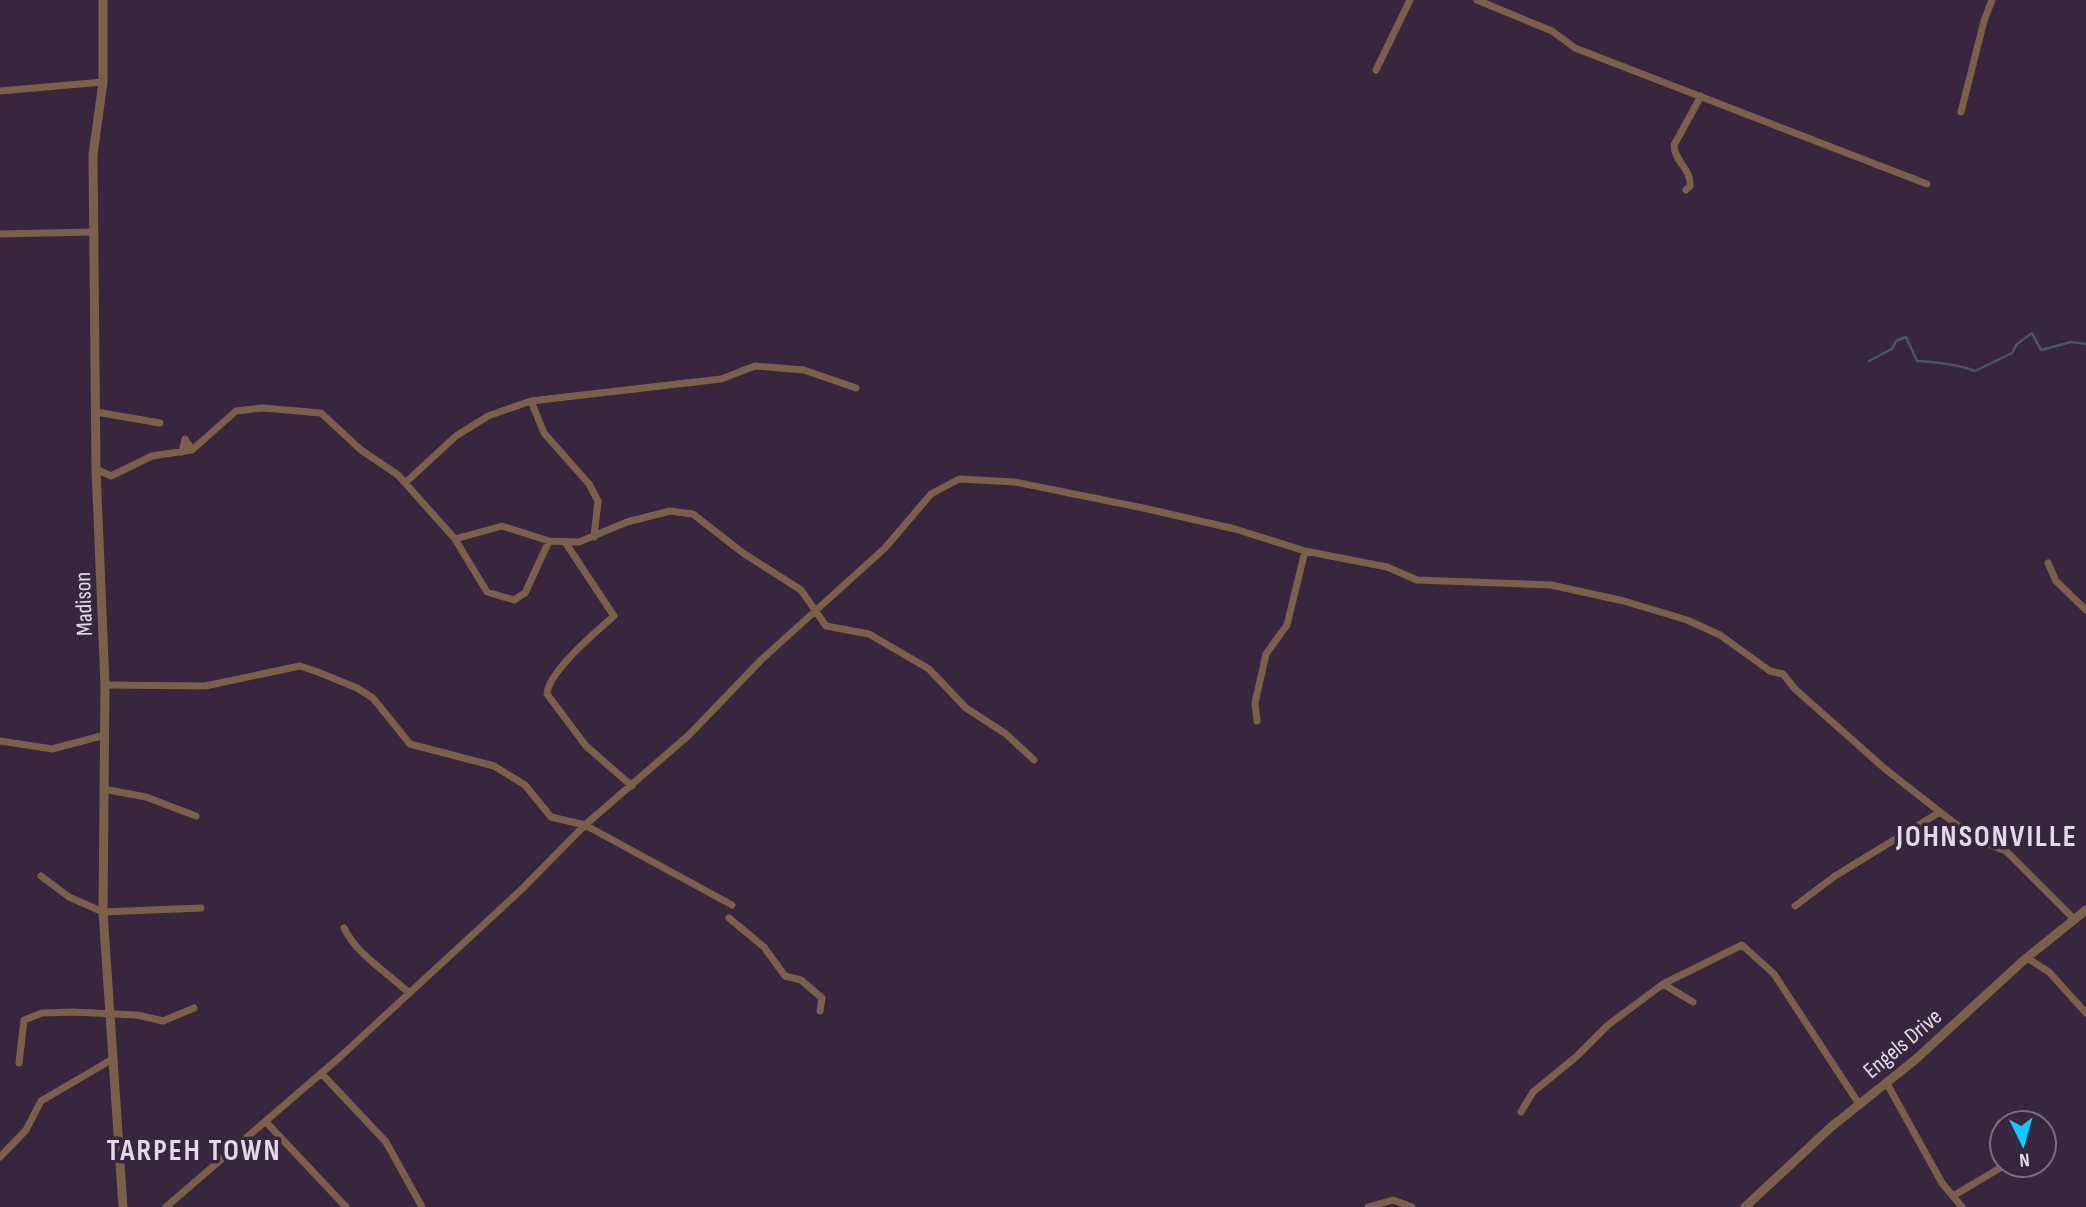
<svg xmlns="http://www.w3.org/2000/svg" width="2086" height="1207" viewBox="0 0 2086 1207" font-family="'Sofia Sans Condensed',sans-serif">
  <rect width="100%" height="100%" fill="#37263d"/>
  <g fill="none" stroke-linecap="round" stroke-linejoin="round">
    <path stroke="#4a5566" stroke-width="2.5" d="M 1869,361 L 1892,349 L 1896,341 L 1906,337 L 1917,361 C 1937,362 1956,364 1975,371 L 2012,353 L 2017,344 L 2032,333 L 2041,350 L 2071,342 L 2086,344"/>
    <path stroke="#7a604a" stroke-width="7" d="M 1477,0 L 1552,31 L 1575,48 L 1927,184
      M 1376,70 L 1410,0
      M 0,91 L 103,82
      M 1961,112 L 1984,21 L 1992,0
      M 1686,190 L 1690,186 C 1692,170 1674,161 1674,145 L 1701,96
      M 0,234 L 94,232
      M 96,412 L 160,423
      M 182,452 L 185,439 L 192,450
      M 96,469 L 111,476 L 152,456 L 192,450 L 236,411 L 263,408 L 321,413 L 361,450 L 398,475 L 455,539 L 502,526 L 549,541 L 579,542 L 627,522 L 670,511 L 693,514 L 743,553 L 801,590 L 826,626 L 869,634 L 929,669 L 966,708 L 1006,734 L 1034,760
      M 405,483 L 456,436 L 488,416 L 531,401
      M 594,537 L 598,501 L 589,484 L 544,433 L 531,401 L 721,379 L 755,366 L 804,370 L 856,388
      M 455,539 L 487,592 L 514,600 L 525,593 L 549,541
      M 565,542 L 614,616 C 597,631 548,672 547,694 L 586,746 L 632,786
      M 2048,563 L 2056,581 L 2086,610
      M 105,685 L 205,686 L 300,666 L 318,672 L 357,688 L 373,698 L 410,744 L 494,766 L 525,785 L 551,817 L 585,825 L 732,905
      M 1257,721 L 1255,703 L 1266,654 L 1287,625 L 1305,551
      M 0,741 L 52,749 L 105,735
      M 103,789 L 146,797 L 196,816
      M 41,876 L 69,897 L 103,912 L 201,908
      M 1795,906 L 1835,876 L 1940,812
      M 729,918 L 764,947 L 785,976 L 801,980 L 822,998 L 820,1011
      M 344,928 C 357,955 387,972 409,993
      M 2027,958 L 2049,972 L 2086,1013
      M 1663,984 L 1693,1002
      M 19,1063 L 24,1020 L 42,1013 L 73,1012 L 137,1015 L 163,1021 L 194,1008
      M 321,1073 L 386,1142 L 422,1207
      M 1886,1082 L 1942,1183 L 1962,1207
      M 1521,1112 L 1533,1092 L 1576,1057 L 1608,1025 L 1663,984 L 1742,945 L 1774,974 L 1859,1104
      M 266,1122 L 346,1207
      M 2002,1125 L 2000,1123 L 1996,1131 L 2002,1151
      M 0,1157 L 26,1130 L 41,1101 L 111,1060
      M 1953,1196 L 2005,1165
      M 166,1207 L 340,1057 L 521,890 L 585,825 L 689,735 L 761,660 L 885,548 L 931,494 L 959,479 L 1015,482 L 1148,509 L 1235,529 L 1305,551 L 1387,567 L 1417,580 L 1551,585 L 1624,601 L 1687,620 L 1720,635 L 1770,671 L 1783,674 L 1795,689 L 1884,768 L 1940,812 L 1977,840 L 2006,851 L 2074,919
      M 1368,1207 L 1393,1200 L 1412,1207"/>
    <path stroke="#7a604a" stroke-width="9" d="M 103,0 L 103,82 L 93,155 L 96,469 L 105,685 L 103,912 L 123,1207
      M 1745,1207 L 1831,1127 L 1916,1059 L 2024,960 L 2086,910"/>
  </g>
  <g text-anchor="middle" stroke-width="7" stroke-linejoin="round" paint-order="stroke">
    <g font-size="23" fill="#e4d9e8" stroke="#37263d">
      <text transform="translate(83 604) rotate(-92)" y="8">Madison</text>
      <text transform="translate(1902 1043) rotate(-40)" y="8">Engels Drive</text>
    </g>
    <g font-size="30" font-weight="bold" letter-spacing="2" fill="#e4d9e8" stroke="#37263d">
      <text x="1987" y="846">JOHNSONVILLE</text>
      <text x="194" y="1160">TARPEH TOWN</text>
    </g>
  </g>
  <g transform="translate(2023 1144) rotate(175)"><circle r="33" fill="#37263d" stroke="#7c6e81" stroke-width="2"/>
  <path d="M0-5L12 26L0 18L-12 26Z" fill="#0ecafa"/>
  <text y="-10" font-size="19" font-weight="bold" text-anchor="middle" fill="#e4d9e8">N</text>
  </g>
</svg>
